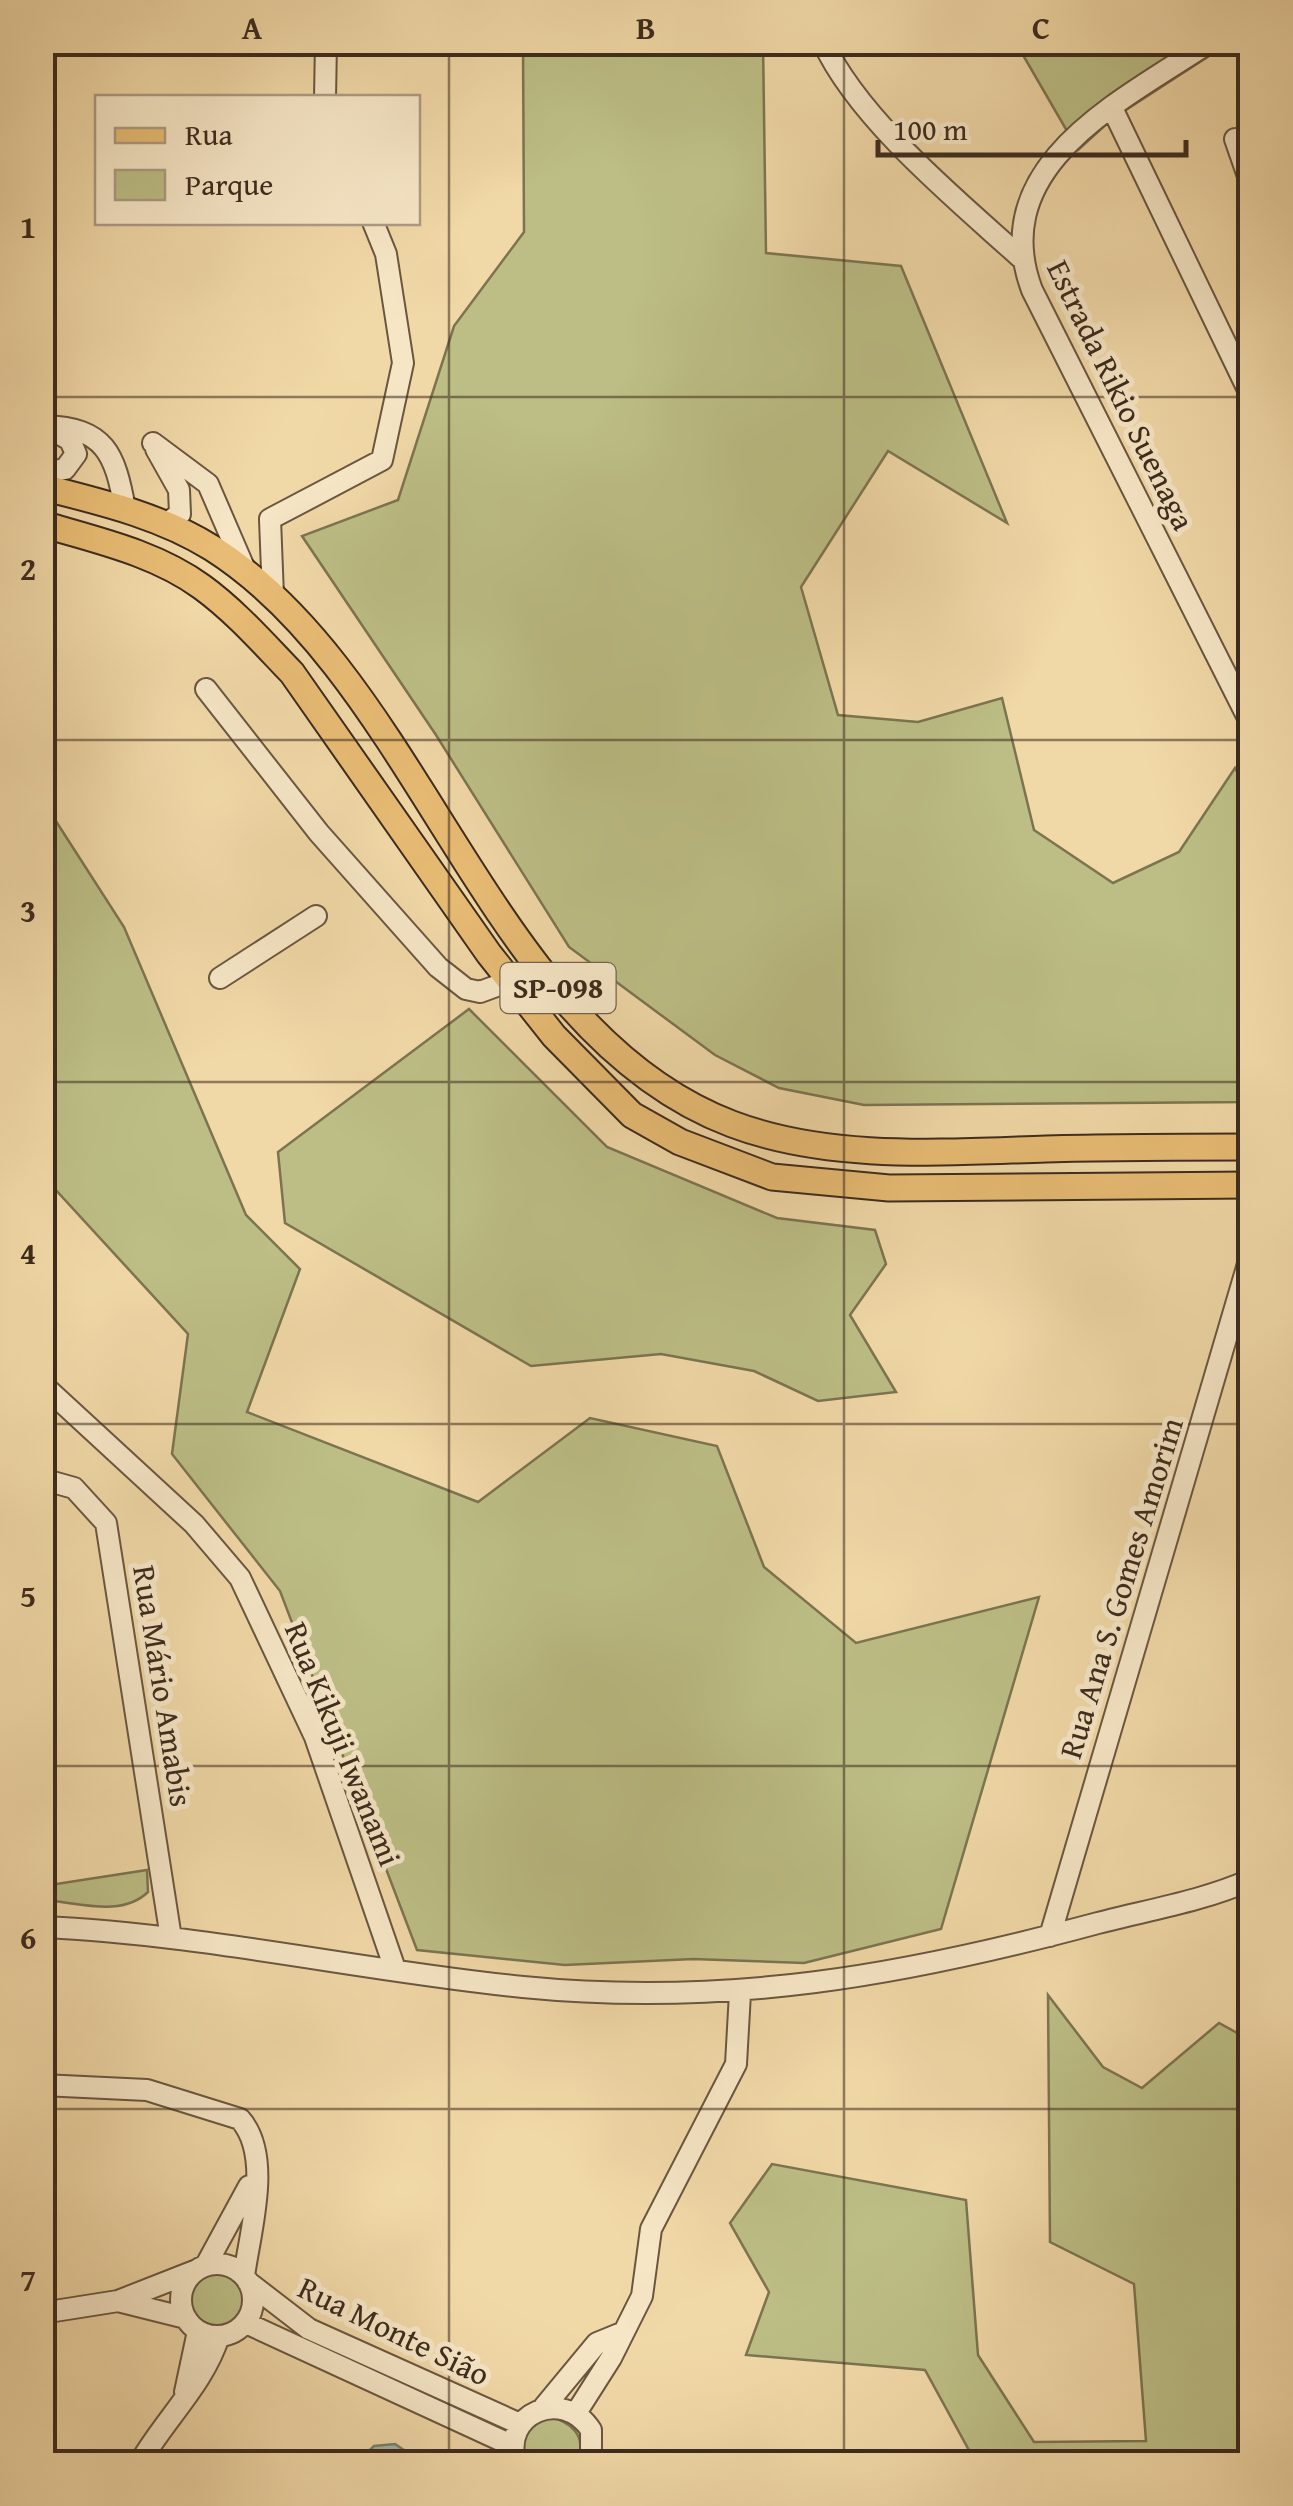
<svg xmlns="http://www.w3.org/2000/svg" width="1293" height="2506" viewBox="0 0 1293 2506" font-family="'Gentium Book Plus',serif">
  <rect width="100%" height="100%" fill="#f1d8a7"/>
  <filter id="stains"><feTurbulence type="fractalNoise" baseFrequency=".002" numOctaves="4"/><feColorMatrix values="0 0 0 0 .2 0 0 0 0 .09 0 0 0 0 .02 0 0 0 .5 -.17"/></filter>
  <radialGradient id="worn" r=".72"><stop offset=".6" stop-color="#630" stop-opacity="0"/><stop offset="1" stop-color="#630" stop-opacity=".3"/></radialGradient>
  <path fill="#bcbe85" stroke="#7c7451" stroke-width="2.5" d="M 523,43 L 763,43 L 766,253 L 901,266 L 1007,523 L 888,451 L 801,587 L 838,715 L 918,722 L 1002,698 L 1034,830 L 1113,883 L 1179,852 L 1235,768 L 1250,797 L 1250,1102 L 864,1105 L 779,1088 L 715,1055 L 569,947 L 436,735 L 302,536 L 398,500 L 454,326 L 524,232 Z
    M 1016,43 L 1229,43 L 1112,119 L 1078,150 Z
    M 43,801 L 124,927 L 246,1215 L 300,1269 L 247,1412 L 478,1502 L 590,1418 L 717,1446 L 764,1567 L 856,1643 L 1039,1597 L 941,1929 L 804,1963 L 693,1959 L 565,1965 L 417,1950 L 280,1591 L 172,1454 L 188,1334 L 43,1176 Z
    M 469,1009 L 607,1147 L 777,1218 L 875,1230 L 886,1264 L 850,1315 L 896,1392 L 818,1401 L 754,1371 L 661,1354 L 531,1366 L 285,1223 L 278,1152 Z
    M 147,1870 L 148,1892 C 121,1918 78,1902 43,1900 L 43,1886 Z
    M 1048,1995 L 1103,2067 L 1142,2088 L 1219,2023 L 1250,2040 L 1250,2463 L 976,2463 L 925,2370 L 746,2355 L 769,2292 L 730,2223 L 772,2164 L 966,2200 L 978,2355 L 1034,2442 L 1146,2441 L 1134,2284 L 1050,2242 Z
    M189 2301a29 29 0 1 1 58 0a29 29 0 1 1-58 0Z
    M 546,2416 C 571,2421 589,2436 576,2463 L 525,2464 C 522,2437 522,2429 546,2416 Z"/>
  <path fill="#9bbaa5" stroke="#75816f" stroke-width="2.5" d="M 395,2444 L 423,2463 L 356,2463 L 374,2446 Z"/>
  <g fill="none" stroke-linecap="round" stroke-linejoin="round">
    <defs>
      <path id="minor" d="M 823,42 C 858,119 957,200 1020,257
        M 1210,42 C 1123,100 985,165 1032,290 L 1250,722
        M 325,98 L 326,42
        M 1113,110 L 1250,394
        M 1235,139 L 1250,182
        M 45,426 C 105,428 115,453 125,509
        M 153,443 L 208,484 L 246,572
        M 156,449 L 179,490 L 180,514 L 165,524
        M 42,473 L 65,469 L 76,454 L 70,440 L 51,429
        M 273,596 L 270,519 L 382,460 L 403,363 L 386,254 L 373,222
        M 206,689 L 319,833 L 438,967 L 466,989 L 480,992 L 510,981
        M 220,978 L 316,916
        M 42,1384 L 194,1524 L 240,1578 L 315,1737 L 395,1969
        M 42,1479 L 74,1488 L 106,1523 L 171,1938
        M 42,1927 C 204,1934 362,1971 523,1987 C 726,2007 902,1976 1098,1923 C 1148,1910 1203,1901 1250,1880
        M 1050,1936 L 1250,1257
        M 42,2085 L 147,2090 L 240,2119 C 273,2156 250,2231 244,2276
        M181 2300a36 36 0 1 1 72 0a36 36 0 1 1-72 0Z
        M 206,2265 L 249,2186
        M 248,2282 L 309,2329 L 520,2424
        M 118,2301 L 186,2318
        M 42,2313 L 118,2301 L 197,2270
        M 246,2323 L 513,2446
        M 185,2392 L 198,2331
        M 544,2407 L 597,2343 L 619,2334
        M 576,2413 L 611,2358 L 642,2296 L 651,2229 L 736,2064 L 740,1993
        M 139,2464 C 164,2420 204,2384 219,2336
        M 516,2464 C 500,2413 563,2387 591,2430 L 591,2464"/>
      <path id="major" d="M 42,487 C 101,502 161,516 212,548 C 422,681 488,1032 732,1124 C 830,1161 944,1152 1046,1149 C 1114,1147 1183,1147 1250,1147
        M 42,524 C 96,540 156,553 202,587 C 235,611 264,644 292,673 L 489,954 L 554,1036 L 632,1115 L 680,1142 L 772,1177 L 889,1188 L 1250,1185"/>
    </defs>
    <use href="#minor" stroke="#6a5640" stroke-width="24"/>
    <use href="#major" stroke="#3d2b1d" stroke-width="29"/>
    <use href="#minor" stroke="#f6e6c6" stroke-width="20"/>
    <use href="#major" stroke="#e8bc74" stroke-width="25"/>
  </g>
  <path fill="none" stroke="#3d2b1d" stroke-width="2.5" stroke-opacity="0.55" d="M 449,42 L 449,2464M 844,42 L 844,2464M 42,397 L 1250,397M 42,740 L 1250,740M 42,1082 L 1250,1082M 42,1424 L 1250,1424M 42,1766 L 1250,1766M 42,2109 L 1250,2109"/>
  <g text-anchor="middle" stroke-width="10" stroke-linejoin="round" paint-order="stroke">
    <rect fill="#f6e6c6" stroke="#746350" stroke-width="2.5" x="500.5" y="963" width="115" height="50" rx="8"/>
    <g font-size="30" font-weight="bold" fill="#3d2b1d">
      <text x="558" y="998">SP-098</text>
    </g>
    <g font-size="32" fill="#3d2b1d" stroke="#f6e6c6">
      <text transform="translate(1121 395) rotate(64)" y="11">Estrada Rikio Suenaga</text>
      <text transform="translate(1121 1588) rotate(-73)" y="11">Rua Ana S. Gomes Amorim</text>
      <text transform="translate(163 1686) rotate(81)" y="11">Rua Mário Amabis</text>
      <text transform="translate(343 1744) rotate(68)" y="11">Rua Kikuji Iwanami</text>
      <text transform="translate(394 2331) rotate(26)" y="11">Rua Monte Sião</text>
    </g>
  </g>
  <rect width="1293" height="2506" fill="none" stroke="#f1d8a7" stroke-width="110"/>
  <rect x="95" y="95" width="325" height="130" fill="#f6e6c6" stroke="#ac9b82" stroke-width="2.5"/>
  <rect x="115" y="128" width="50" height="15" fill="#e8bc74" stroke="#ac9b82" stroke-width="2.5"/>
  <text x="185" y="145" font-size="30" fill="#3d2b1d">Rua</text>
  <rect x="115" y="170" width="50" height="30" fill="#bcbe85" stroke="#ac9b82" stroke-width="2.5"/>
  <text x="185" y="195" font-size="30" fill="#3d2b1d">Parque</text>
  <path d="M878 140v15h308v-15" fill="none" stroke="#3d2b1d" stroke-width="5"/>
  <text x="893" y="140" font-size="30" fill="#3d2b1d" stroke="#f6e6c6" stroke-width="8" paint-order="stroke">100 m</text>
  <rect x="55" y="55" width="1183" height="2396" fill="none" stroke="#3d2b1d" stroke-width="4"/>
  <g font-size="32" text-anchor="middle" font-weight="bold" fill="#3d2b1d">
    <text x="252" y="39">A</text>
    <text x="646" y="39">B</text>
    <text x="1041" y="39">C</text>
    <text x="28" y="238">1</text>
    <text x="28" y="580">2</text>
    <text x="28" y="922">3</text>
    <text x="28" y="1264">4</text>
    <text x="28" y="1607">5</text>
    <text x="28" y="1949">6</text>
    <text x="28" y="2291">7</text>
  </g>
  <rect width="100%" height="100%" filter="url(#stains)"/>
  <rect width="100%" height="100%" fill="url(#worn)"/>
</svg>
